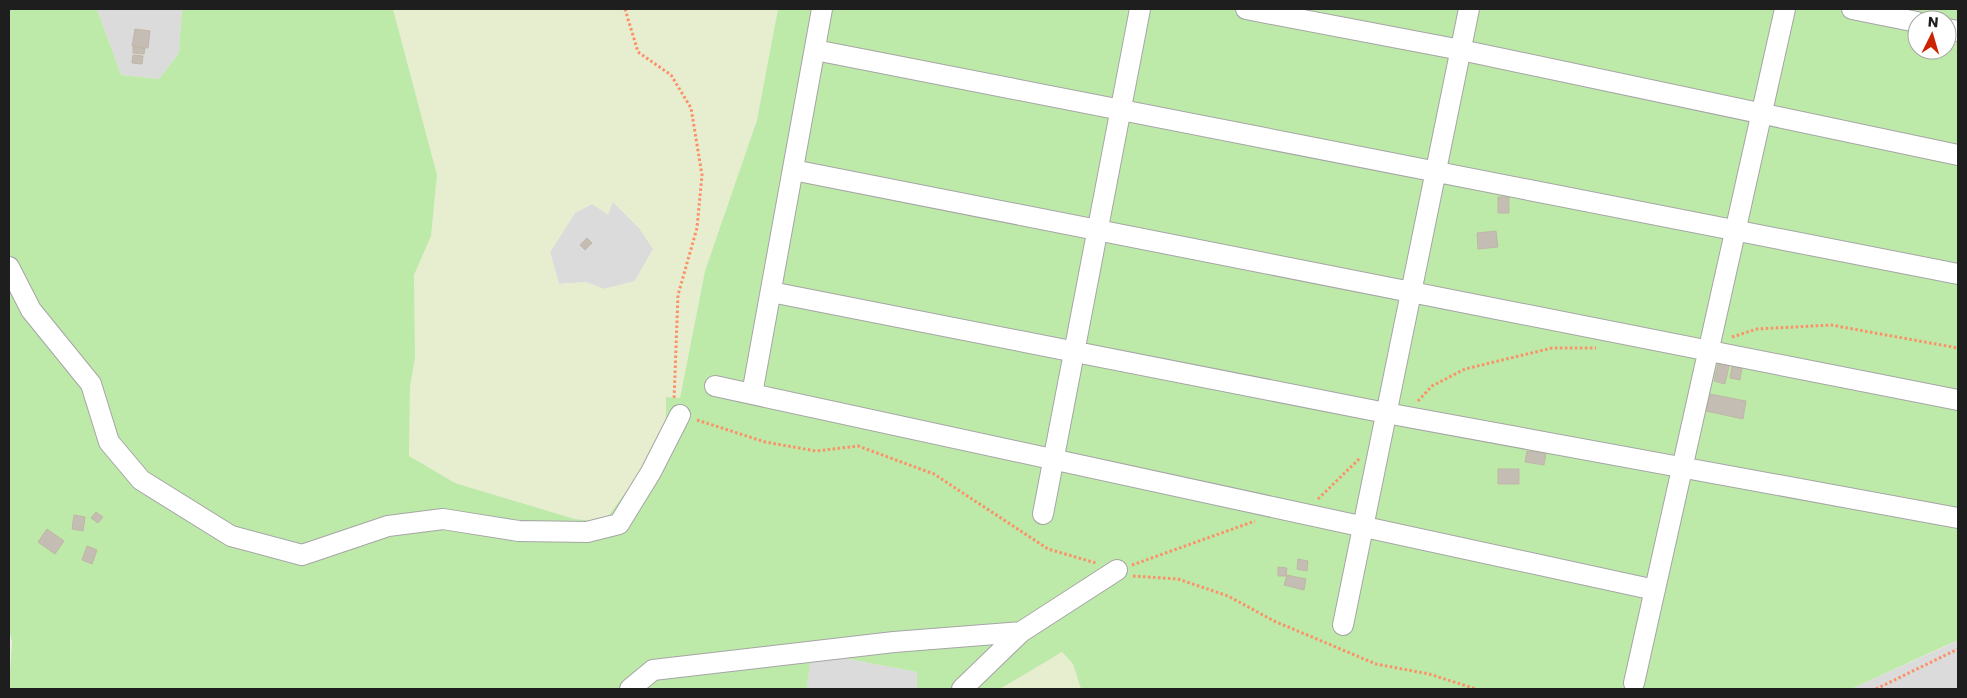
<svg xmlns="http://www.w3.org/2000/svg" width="1967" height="698" viewBox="0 0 1967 698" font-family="Poppins,sans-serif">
  <rect width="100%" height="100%" fill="#efede4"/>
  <path fill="#dcdbdb" d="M 97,9 L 182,9 L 179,53 L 159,79 L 121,75 Z
    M 613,202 L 640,229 L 653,249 L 635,281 L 604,289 L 586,282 L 559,284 L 550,252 L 575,213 L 592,204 Z
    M 1958,640 L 1958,689 L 1851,689 L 1942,648 Z
    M 810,652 L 917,672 L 917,689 L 807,689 Z"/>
  <path fill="#e7eecf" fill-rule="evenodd" d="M 393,9 L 778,9 L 757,120 L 705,271 L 680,398 L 646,464 L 604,522 L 575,519 L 455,483 L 409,456 L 410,387 L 415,357 L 414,275 L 431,236 L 437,175 ZM 613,202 L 640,229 L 653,249 L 635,281 L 604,289 L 586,282 L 559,284 L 550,252 L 575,213 L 592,204 L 608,215 Z
    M 1062,652 L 1073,664 L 1081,689 L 1000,689 Z"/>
  <path fill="#beeaa9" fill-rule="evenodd" d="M 9,9 L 97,9 L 121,75 L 159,79 L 179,53 L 182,9 L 393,9 L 437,175 L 431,236 L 414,275 L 415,357 L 410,387 L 409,456 L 455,483 L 575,519 L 604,522 L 646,464 L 648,456 L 666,426 L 666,397 L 680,398 L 705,271 L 757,120 L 778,9 L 1958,9 L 1958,640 L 1851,689 L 1081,689 L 1073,664 L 1062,652 L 1000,689 L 917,689 L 917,672 L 811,652 L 807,689 L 9,689 L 12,641 L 9,630 ZM 1917,20 L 1947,20 L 1947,50 L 1917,50 Z"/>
  <path fill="#c4bdb3" stroke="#c1b6a6" d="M 135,29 L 150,31 L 148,48 L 132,46 Z
    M 133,47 L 145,48 L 144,54 L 133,53 Z
    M 133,55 L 143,56 L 142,64 L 132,63 Z
    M 1498,197 L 1509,197 L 1509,213 L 1498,213 Z
    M 1496,231 L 1498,247 L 1478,249 L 1477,233 Z
    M 587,238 L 592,243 L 585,250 L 580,245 Z
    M 1718,364 L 1729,366 L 1725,384 L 1714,381 Z
    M 1732,366 L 1742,368 L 1740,380 L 1730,378 Z
    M 1710,394 L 1746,401 L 1743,419 L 1706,411 Z
    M 1527,451 L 1546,453 L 1544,465 L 1525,462 Z
    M 1498,469 L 1519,469 L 1519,484 L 1498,484 Z
    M 96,512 L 103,517 L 98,523 L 91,518 Z
    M 74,515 L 85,517 L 83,531 L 72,529 Z
    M 47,529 L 64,541 L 55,554 L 38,542 Z
    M 87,546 L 97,550 L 92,564 L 82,560 Z
    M 1298,559 L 1308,561 L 1307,571 L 1297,569 Z
    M 1278,567 L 1287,568 L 1286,576 L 1278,576 Z
    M 1287,575 L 1306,579 L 1304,590 L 1284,585 Z"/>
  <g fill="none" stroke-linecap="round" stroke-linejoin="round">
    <defs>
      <path id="minor" d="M 1246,9 L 1461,50 L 1958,155
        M 1852,9 L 1917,22
        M 1947,29 L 1958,31
        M 815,50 L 1958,274
        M 793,170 L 1958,400
        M 9,267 L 31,310 L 91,384 L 109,442 L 141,480 L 231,536 L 302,555 L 388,526 L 443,519 L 519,531 L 587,532 L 619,524 L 651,472 L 680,415
        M 771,292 L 1386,413 L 1958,518
        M 715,386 L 1655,590
        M 752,394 L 822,9
        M 1043,514 L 1140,9
        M 1343,625 L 1469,9
        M 1634,683 L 1785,9
        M 630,689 L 653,670 L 894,642 L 1021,632 L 1117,570
        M 962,689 L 1021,632"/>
    </defs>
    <use href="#minor" stroke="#a5a5a5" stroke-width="22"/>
    <path stroke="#fc9068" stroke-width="3" stroke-dasharray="2.5 2.5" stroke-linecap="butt" d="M 625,9 L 638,52 L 671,75 L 691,108 L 702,175 L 697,228 L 678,295 L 674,400
      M 1732,337 L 1757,329 L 1831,325 L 1958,348
      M 1418,401 L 1432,386 L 1465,369 L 1552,348 L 1596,348
      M 697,420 L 765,442 L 816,451 L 858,446 L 934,474 L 1048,549 L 1096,563
      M 1318,499 L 1360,458
      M 1132,565 L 1255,521
      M 1133,576 L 1178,579 L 1228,596 L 1274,621 L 1376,664 L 1429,674 L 1476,689
      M 1876,689 L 1958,649"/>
    <use href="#minor" stroke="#fff" stroke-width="20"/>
  </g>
  <rect width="1967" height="698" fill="none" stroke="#1e1e1e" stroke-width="20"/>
  <g transform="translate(1932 35) rotate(5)"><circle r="24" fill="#ffffff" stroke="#a5a5a5"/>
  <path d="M0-4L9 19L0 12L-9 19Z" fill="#cc2300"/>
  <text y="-8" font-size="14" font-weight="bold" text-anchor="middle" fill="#1e1e1e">N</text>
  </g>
</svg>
